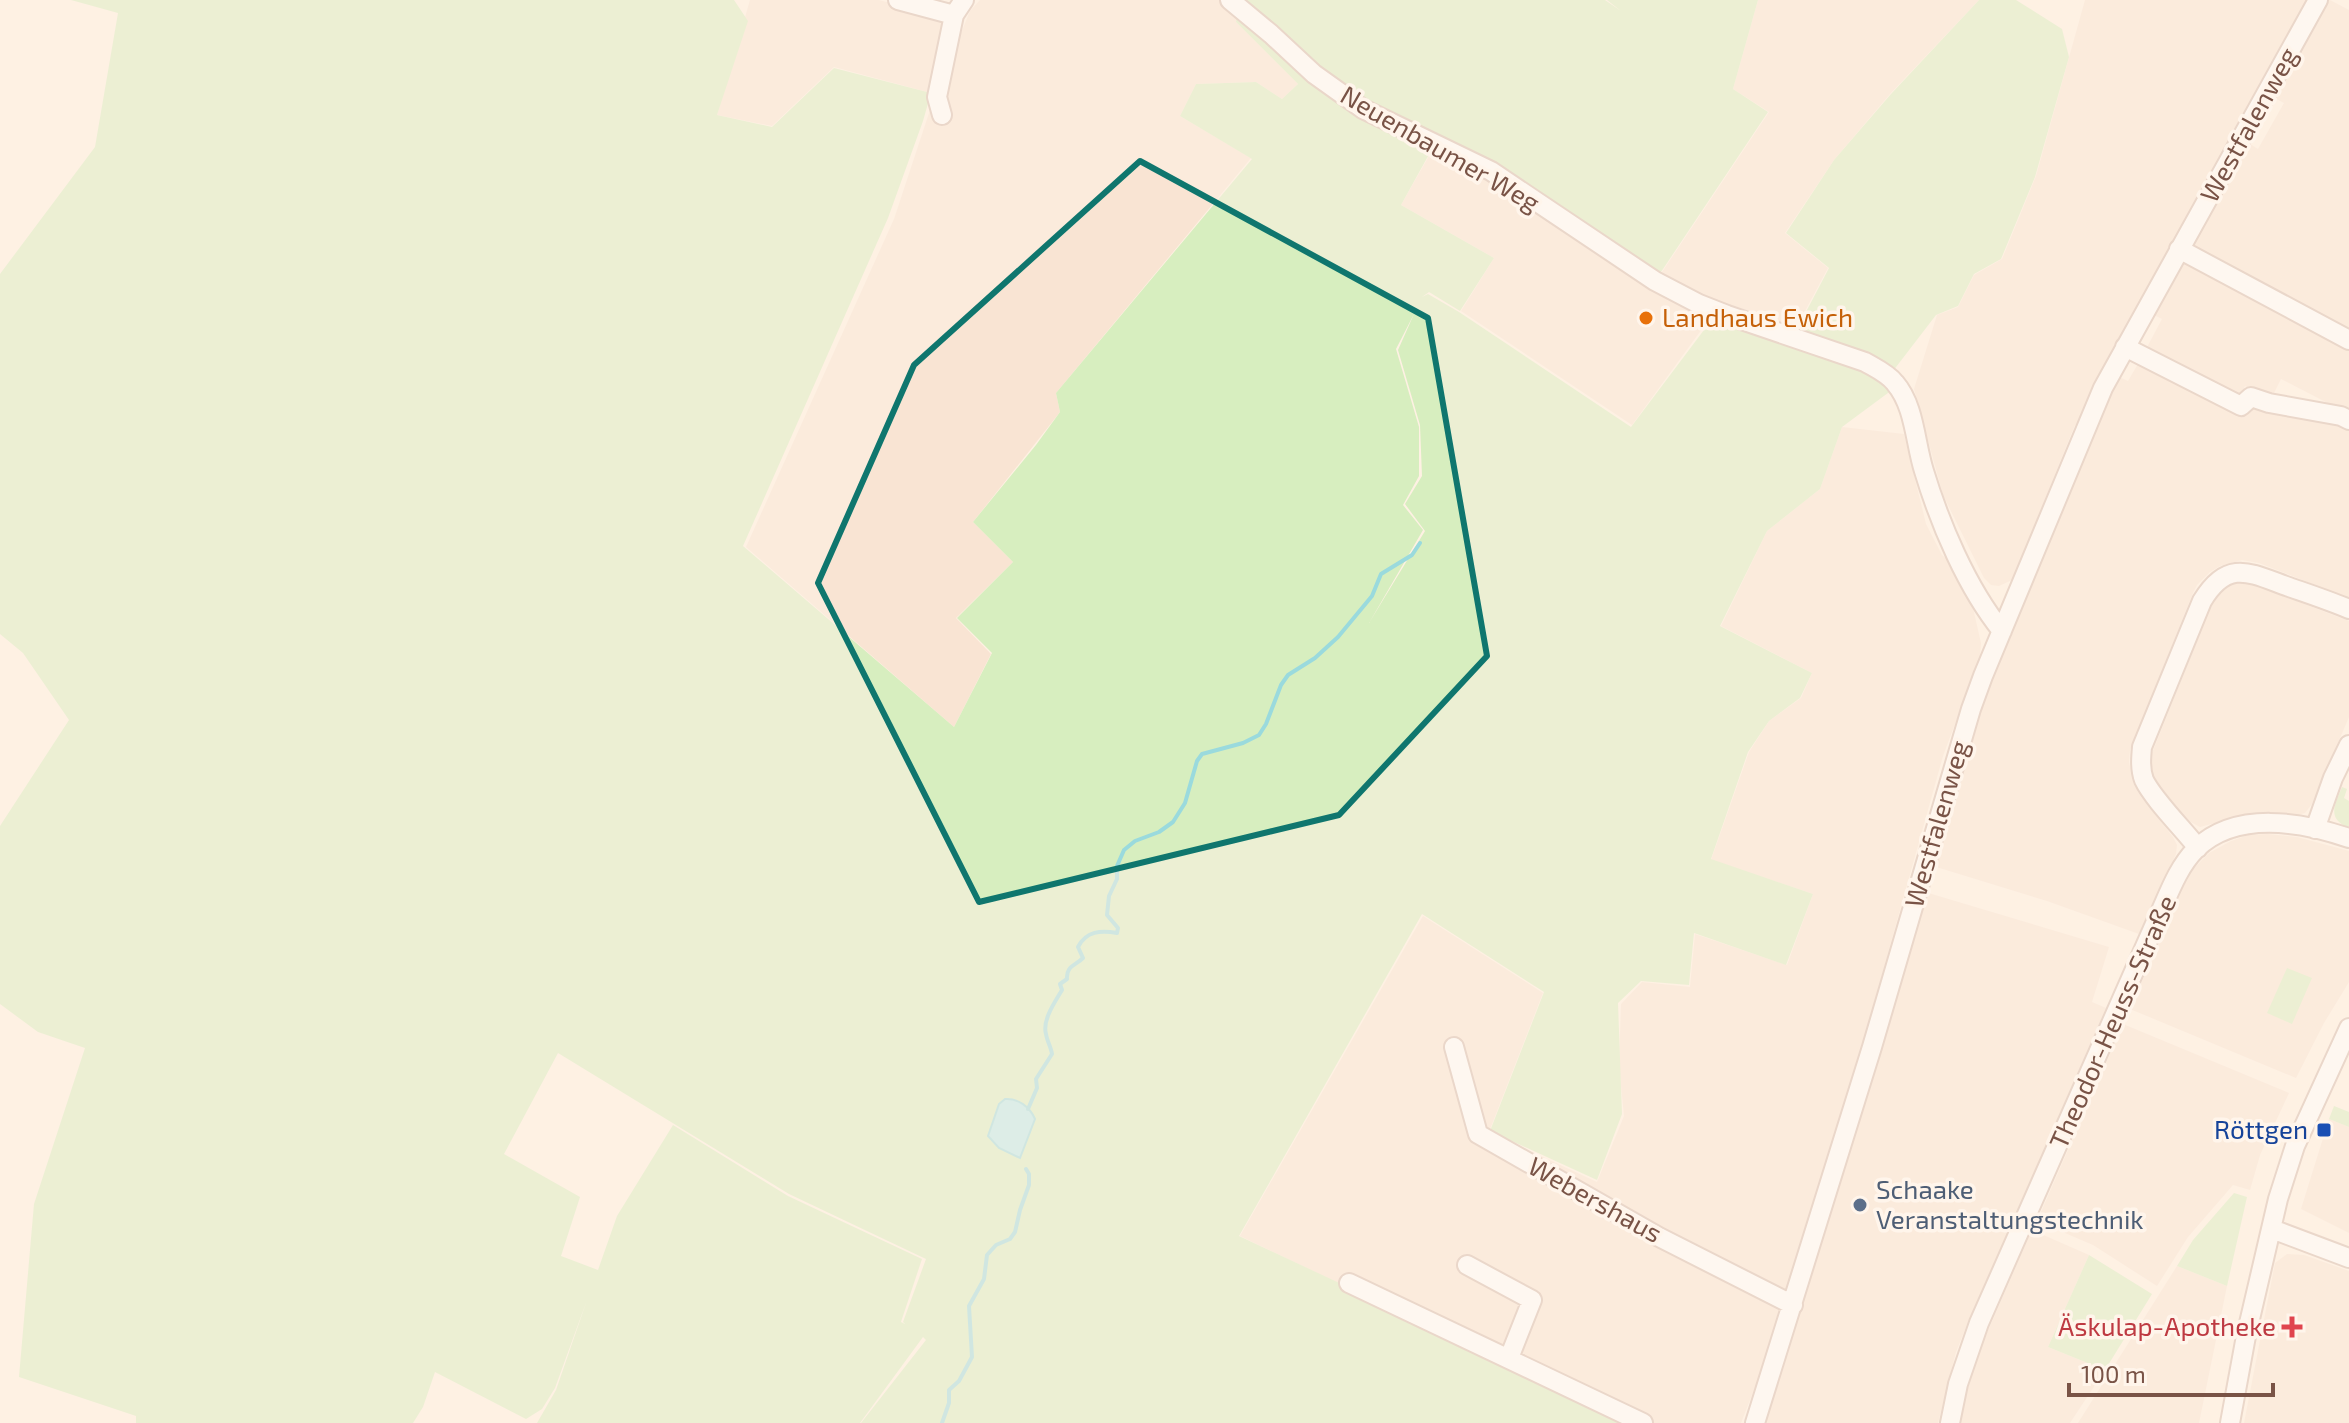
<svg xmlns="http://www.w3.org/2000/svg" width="2349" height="1423" viewBox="0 0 2349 1423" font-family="'Exo 2',sans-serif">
  <rect width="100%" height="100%" fill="#fef1e3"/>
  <path fill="#f9e4d3" d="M 750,0 L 879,0 L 951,19 L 931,93 L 834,67 L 772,126 L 717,115 Z
    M 980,0 L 1220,0 L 1238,17 L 1236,22 L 1298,84 L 1282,99 L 1256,82 L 1196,84 L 1180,116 L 1251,158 L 1056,393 L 1060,412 L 973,522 L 1013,562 L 956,618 L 991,654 L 954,727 L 746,547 L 894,219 L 932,104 L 970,11 Z
    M 1758,0 L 1979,0 L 1890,94 L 1834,160 L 1785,233 L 1828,268 L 1796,328 L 1738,307 L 1724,304 L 1710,318 L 1632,425 L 1461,311 L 1494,258 L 1401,205 L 1433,149 L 1660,275 L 1769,112 L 1733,89 Z
    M 2085,0 L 2309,0 L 2101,372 L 2078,426 L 2075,425 L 2015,573 L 2012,580 L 1999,586 L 1991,585 L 1984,578 L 1943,495 L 1914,389 L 1937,315 L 1958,307 L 1974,275 L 2002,259 L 2036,176 Z
    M 2325,0 L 2330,0 L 2349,10 L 2349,414 L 2281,379 L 2271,399 L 2245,386 L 2239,399 L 2145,351 L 2162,319 L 2150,313 L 2182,255 L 2187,257 L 2250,144 L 2258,149 L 2284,103 L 2271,96 Z
    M 2138,364 L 2145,364 L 2251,403 L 2349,426 L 2349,598 L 2259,563 L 2242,560 L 2220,566 L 2210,572 L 2197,585 L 2193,593 L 2130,750 L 2129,762 L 2134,785 L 2141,797 L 2173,837 L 2177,845 L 2176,854 L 2139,934 L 2047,901 L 1933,866 L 1990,673 L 2005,646 L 2115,375 L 2128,381 Z
    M 1842,427 L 1904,434 L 1926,524 L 1942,555 L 1953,564 L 1971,599 L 1981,643 L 1980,657 L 1943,756 L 1861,1050 L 1761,1372 L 1741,1423 L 1628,1423 L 1240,1236 L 1423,916 L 1543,993 L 1489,1132 L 1597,1182 L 1624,1116 L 1619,1065 L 1621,1004 L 1642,982 L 1690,987 L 1695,934 L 1787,965 L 1813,894 L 1711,860 L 1749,752 L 1769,721 L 1801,698 L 1812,673 L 1721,626 L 1767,531 L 1820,489 Z
    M 2236,582 L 2252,584 L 2349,621 L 2349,717 L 2312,804 L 2305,813 L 2297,815 L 2269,812 L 2252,813 L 2200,827 L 2187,820 L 2157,782 L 2152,772 L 2152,753 L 2213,601 L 2226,586 Z
    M 2268,834 L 2297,837 L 2349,851 L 2349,982 L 2324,1023 L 2296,1078 L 2130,1009 L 2182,888 L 2194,868 L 2209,853 L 2231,841 L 2248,835 Z
    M 1925,892 L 2109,947 L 2092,1002 L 2106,1008 L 1968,1322 L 1956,1352 L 1938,1423 L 1766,1423 Z
    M 2123,1024 L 2289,1093 L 2260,1155 L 2250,1190 L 2233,1185 L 2188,1237 L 2157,1286 L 2093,1245 L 2037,1221 Z
    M 2329,1119 L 2349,1127 L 2349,1233 L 2301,1209 Z
    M 2032,1230 L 2089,1255 L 2048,1347 L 2105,1370 L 2070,1423 L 1959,1423 L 1976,1358 Z
    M 2287,1254 L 2304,1255 L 2349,1271 L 2349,1423 L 2244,1423 L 2275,1263 Z
    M 2177,1266 L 2227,1286 L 2199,1423 L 2078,1423 Z"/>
  <path fill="#d7eebf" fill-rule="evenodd" d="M 71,0 L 734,0 L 748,21 L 717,115 L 772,127 L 834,68 L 931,93 L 923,121 L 888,218 L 743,546 L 954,727 L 992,653 L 957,618 L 1013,562 L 973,522 L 1036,445 L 1060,412 L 1056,393 L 1252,159 L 1180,116 L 1196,84 L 1256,82 L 1282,99 L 1298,84 L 1236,22 L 1240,0 L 1605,0 L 1621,11 L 1607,0 L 1758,0 L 1733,89 L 1768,112 L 1659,275 L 1491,162 L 1442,136 L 1432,149 L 1401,205 L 1494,258 L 1460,311 L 1429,292 L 1422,297 L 1428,294 L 1459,312 L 1631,427 L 1713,318 L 1861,365 L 1892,390 L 1842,427 L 1820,489 L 1767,531 L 1720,626 L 1812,673 L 1800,698 L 1769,721 L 1748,752 L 1711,859 L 1813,894 L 1786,965 L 1694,933 L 1689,985 L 1641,981 L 1618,1003 L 1622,1114 L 1597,1180 L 1490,1131 L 1544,992 L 1422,914 L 1239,1236 L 1638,1423 L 861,1423 L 926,1340 L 923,1337 L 860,1423 L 537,1423 L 556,1390 L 587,1300 L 555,1388 L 542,1409 L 526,1419 L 435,1372 L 423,1407 L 413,1423 L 136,1423 L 136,1416 L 19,1377 L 34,1204 L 85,1048 L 38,1032 L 0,1004 L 0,826 L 69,720 L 23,653 L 0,634 L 0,274 L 95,147 L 118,13 ZM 1414,314 L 1398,350 L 1420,425 L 1422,476 L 1405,504 L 1425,531 L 1369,623 L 1423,530 L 1403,505 L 1419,476 L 1419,427 L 1396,349 ZM 558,1053 L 789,1194 L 926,1259 L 903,1322 L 905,1324 L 901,1322 L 922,1259 L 788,1196 L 673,1125 L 617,1216 L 598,1270 L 561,1256 L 580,1197 L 504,1154 Z
    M 1979,0 L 2016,0 L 2062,29 L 2069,57 L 2035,177 L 2001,259 L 1974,274 L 1958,306 L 1936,315 L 1893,371 L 1871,358 L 1797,329 L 1829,268 L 1786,233 L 1834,160 L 1891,94 Z
    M 2342,787 L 2347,789 L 2344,798 L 2349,801 L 2349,828 C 2326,818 2335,805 2342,787 Z
    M 2287,968 L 2312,978 L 2292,1024 L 2267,1013 Z
    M 2334,1106 L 2349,1112 L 2349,1127 L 2329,1119 Z
    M 2234,1193 L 2247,1197 L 2227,1286 L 2177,1266 L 2193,1240 Z
    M 2089,1255 L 2152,1294 L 2105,1370 L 2048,1347 Z"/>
  <path fill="#b5e8ea" stroke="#9adadd" stroke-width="2" d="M 1005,1099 C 1018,1098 1030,1107 1035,1119 L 1020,1158 L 999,1148 L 988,1136 L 999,1104 Z"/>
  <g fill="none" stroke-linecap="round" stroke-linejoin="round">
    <path stroke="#9adadd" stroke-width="4" d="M 1028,1109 L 1037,1088 L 1036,1079 L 1052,1054 C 1051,1047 1047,1041 1046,1034 C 1042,1020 1055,1002 1062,990 L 1060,984 L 1067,979 C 1066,966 1075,966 1083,958 L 1078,947 C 1086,931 1101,930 1117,933 L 1118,928 L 1107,915 L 1109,896 L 1117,879 L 1117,866 L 1124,850 L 1135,841 L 1159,832 L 1173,822 L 1185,803 L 1197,761 L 1202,754 L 1243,743 L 1259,735 L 1266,724 L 1281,685 L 1288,675 L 1315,658 L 1338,637 L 1372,596 L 1381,574 L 1412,555 L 1420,543
      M 942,1423 L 949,1403 L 949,1390 L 959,1381 L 972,1357 L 969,1306 L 984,1279 L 987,1255 L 996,1245 L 1010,1239 L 1015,1232 L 1020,1210 L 1029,1185 L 1029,1174 L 1026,1169"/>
    <defs>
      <path id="minor" d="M 898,0 L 954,15
        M 1230,0 L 1271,34 L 1314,74 L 1363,109 L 1491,171 L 1655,281 L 1699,304 L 1727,315 L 1865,362 C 1875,368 1887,373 1895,383 C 1915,406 1915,443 1924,471 C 1940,524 1967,588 2002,631
        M 942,115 L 937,97 L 954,15 L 964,0
        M 2179,249 L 2349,340
        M 2125,347 L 2241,406 L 2251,397 L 2269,403 L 2341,416 L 2349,420
        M 2315,829 L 2333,778 L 2349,745
        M 2198,848 C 2184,830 2153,799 2144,780 C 2140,769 2141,758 2142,747 L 2202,601 C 2228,558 2250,573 2289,587 C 2309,594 2330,601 2349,609
        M 1454,1047 L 1478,1134 L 1659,1237 L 1793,1305
        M 2272,1229 L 2349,1258
        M 1467,1265 L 1532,1300 L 1509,1358
        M 1349,1283 L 1643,1423
        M 1755,1423 L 1872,1047 L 1971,709 L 1983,676 L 2103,388 L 2318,0
        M 1950,1423 L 1958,1384 L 1979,1323 L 2155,924 C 2167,899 2176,869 2196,849 C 2236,810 2302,822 2349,838
        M 2230,1423 L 2246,1336 L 2278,1199 L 2295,1146 L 2349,1028"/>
    </defs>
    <use href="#minor" stroke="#d3b8aa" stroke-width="22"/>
    <use href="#minor" stroke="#fff" stroke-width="18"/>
  </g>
  <path d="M0 0H2349V1423H0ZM 1140,161 L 1428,318 L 1487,656 L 1339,815 L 979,902 L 818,583 L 914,365 Z" fill="#fef1e3" fill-opacity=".55" fill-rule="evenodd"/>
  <path fill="none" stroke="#0f766e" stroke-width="6" stroke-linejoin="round" d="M 1140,161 L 1428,318 L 1487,656 L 1339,815 L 979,902 L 818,583 L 914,365 Z"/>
  <circle fill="#e8710a" stroke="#fff5eb" stroke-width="3" cx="1646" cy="318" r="8"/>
  <rect fill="#1a4fb4" stroke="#fff5eb" stroke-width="3" x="2316" y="1122" width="16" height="16" rx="4"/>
  <circle fill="#5c6f8a" stroke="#fff5eb" stroke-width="3" cx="1860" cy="1205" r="8"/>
  <path fill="#e0444e" stroke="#fff5eb" stroke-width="3" d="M2288 1315h8v8h8v8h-8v8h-8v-8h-8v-8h8z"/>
  <g text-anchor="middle" stroke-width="7" stroke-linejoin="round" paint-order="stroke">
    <g font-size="26" fill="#795346" stroke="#fff5eb">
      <text transform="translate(2249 125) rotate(-61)" y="9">Westfalenweg</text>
      <text transform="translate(1440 149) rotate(30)" y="9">Neuenbaumer Weg</text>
      <text transform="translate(1937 824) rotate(-74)" y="9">Westfalenweg</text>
      <text transform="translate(2113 1022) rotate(-66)" y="9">Theodor-Heuss-Straße</text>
      <text transform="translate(1595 1200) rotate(29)" y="9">Webershaus</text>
    </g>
    <g font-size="26" fill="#c56008" stroke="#fff5eb" text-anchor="start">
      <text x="1662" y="327">Landhaus Ewich</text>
    </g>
    <g font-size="26" fill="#164399" stroke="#fff5eb" text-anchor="end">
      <text x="2308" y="1139">Röttgen</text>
    </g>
    <g font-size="26" fill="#4e5e75" stroke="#fff5eb" text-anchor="start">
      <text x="1876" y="1199">Schaake<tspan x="1876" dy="30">Veranstaltungstechnik</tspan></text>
    </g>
    <g font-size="26" fill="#be3a42" stroke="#fff5eb" text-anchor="end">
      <text x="2276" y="1336">Äskulap-Apotheke</text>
    </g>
  </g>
  <path d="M2069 1383v12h204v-12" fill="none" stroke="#795346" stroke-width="4"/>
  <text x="2081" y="1383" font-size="24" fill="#795346" stroke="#fff5eb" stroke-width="6" paint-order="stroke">100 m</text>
</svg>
